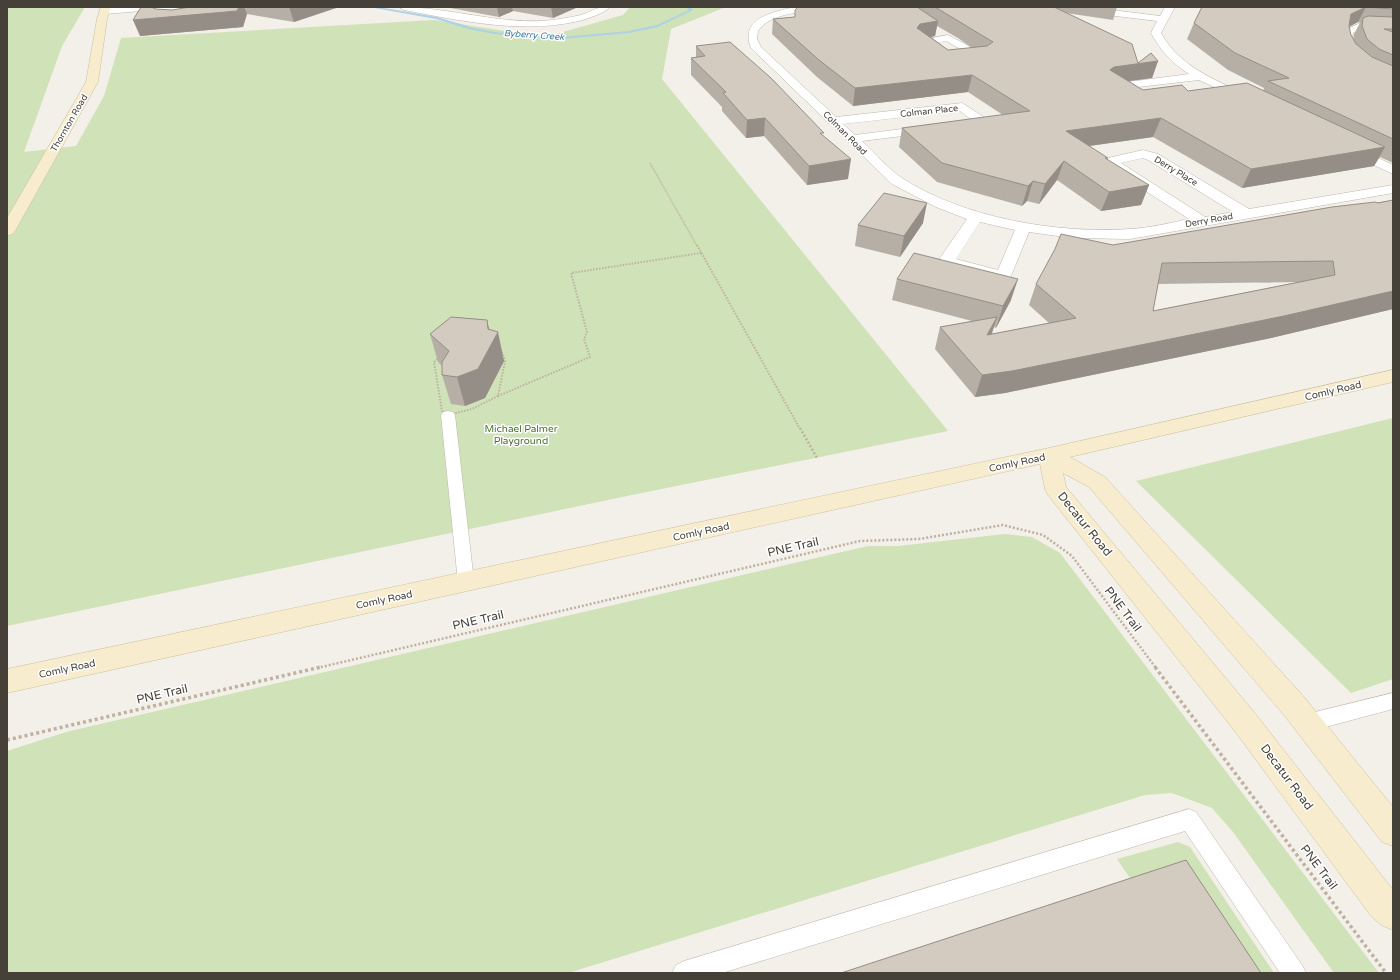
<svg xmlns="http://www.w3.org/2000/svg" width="1400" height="980" viewBox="0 0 1400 980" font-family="'Varela Round',sans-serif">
  <rect width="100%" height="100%" fill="#f3efe9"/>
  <path fill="#d0e2b7" d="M 7,7 L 85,7 L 62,46 L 24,152 L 76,146 L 104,96 L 121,38 L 434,20 L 545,37 L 623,15 L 630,7 L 726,7 L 671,29 L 662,79 L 948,431 L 627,496 L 7,626 Z
    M 1393,418 L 1393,679 L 1351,693 L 1136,481 Z
    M 1005,534 L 1032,537 L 1060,553 L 1379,973 L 1334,973 L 1233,832 L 1212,808 L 1172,793 L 1145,795 L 568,973 L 7,973 L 7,751 L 66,732 L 868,546 L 898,546 Z
    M 1178,842 L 1190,847 L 1274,973 L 1249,973 L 1132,881 L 1117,859 Z"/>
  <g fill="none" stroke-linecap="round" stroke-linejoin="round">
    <path fill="#add2e8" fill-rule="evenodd" d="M 369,7 L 378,7 L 437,17 L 470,27 L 495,32 L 561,37 L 629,31 L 657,25 L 689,10 L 686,7 L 690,7 L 693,10 L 658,27 L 629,33 L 561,39 L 495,34 L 468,29 L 436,19 Z"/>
    <defs>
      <path id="lane" d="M 448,411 L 453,412 L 455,415 L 474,582 L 472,587 L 466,589 L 460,587 L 458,582 L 441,415 L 443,412 Z
        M 1393,693 L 1393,709 L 1307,732 L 1300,729 L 1297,723 L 1300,717 L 1307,714 Z
        M 1189,809 L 1196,812 L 1302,965 L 1306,973 L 1280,973 L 1185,831 L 722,973 L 672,973 L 676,965 L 684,961 Z"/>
      <path id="street" d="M 119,7 L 177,7 L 203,14 L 205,16 C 196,26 162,27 152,19 L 150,17 L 154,10 L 104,14 L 99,11 L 104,8 ZM 164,9 L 191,16 L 161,17 L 160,16 Z
        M 399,7 C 447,7 493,23 542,21 C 555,20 568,18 581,15 C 593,11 595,7 610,7 C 603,14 589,18 579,21 C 522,34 461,21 404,10 Z
        M 795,7 L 817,7 L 815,9 C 796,14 771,13 758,31 L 757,39 L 761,47 L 836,117 L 962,103 L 987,119 L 989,122 L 987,125 L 983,126 L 862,141 C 875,153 888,169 902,178 C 963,218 1058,234 1130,229 C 1149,228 1170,223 1189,219 L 1110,168 L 1106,161 L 1108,158 L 1143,150 L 1158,154 L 1249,209 L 1393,185 L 1393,193 L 1130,239 L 1072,238 L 1029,232 L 1011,276 L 1009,279 L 1003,281 L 940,264 L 938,261 L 967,219 L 936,207 L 892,184 L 751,48 C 739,18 773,12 795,7 ZM 960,111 L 972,120 L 855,135 L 843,124 ZM 1143,158 L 1148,160 L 1233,212 L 1205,217 L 1121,163 ZM 980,222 L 1015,230 L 998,270 L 956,259 Z
        M 1061,7 L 1088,7 L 1160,16 L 1165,7 L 1175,7 L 1161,33 C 1181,69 1219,81 1254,98 L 1256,100 L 1250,104 L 1246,102 L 1199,80 L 1112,90 L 1108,89 L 1106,87 L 1112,84 L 1189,74 C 1172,63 1161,51 1151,33 L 1157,21 L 1066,10 Z
        M 1358,24 L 1393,26 L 1393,32 L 1359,30 L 1353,33 C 1345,59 1373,69 1393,77 L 1393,84 C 1369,78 1333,61 1344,31 Z
        M 948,35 L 987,56 L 988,58 L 983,61 L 950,66 L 916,43 L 917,41 ZM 946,41 L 973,56 L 952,59 L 930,44 Z
        M 1349,144 L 1393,165 L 1393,174 L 1344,151 L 1343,148 L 1344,145 Z"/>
      <path id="secondary" d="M 101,7 L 111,7 L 107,19 L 98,82 L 15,231 L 12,234 L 7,236 L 7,218 L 86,82 L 97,19 Z
        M 1393,370 L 1393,382 L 1070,457 L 1105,477 L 1304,697 L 1393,807 L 1393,846 L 1382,842 L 1284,715 L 1089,487 L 1063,473 L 1066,487 L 1254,712 L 1393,890 L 1393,930 L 1381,925 L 1371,916 L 1234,730 L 1048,495 L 1045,489 L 1040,464 L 7,693 L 7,669 L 1049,448 Z"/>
    </defs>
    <use href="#lane" stroke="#bdb7ad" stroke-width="1"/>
    <use href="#street" stroke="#bdb7ad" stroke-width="1"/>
    <use href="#secondary" stroke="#ccbf9e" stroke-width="1"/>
    <path stroke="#bdb2a0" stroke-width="1.5" stroke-dasharray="1 1" stroke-linecap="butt" d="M 650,163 L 697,246"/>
    <path stroke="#bdb2a0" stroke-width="2" stroke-dasharray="1.5 1.5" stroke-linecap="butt" d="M 697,245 L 800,429
      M 456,343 L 494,347 L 501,350 L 505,361 L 498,396 L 472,409 L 448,415 L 442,411 L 434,362 Z
      M 498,396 L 590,357 L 584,339 L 587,332 L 571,273 L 701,253"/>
    <path stroke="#bdb2a0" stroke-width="2.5" stroke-dasharray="2 2" stroke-linecap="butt" d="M 800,428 L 817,458
      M 317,668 L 860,541 L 919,539 L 1003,525 L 1043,535 L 1072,556 L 1156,668"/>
    <path stroke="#bdb2a0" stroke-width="3.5" stroke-dasharray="3 3" stroke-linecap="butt" d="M 1155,667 L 1386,973
      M 7,740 L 321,667"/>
    <use href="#lane" fill="#fff" fill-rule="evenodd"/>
    <use href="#street" fill="#fff" fill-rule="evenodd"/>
    <use href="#secondary" fill="#f8ecce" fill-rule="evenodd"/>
  </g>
  <path fill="#b5afa5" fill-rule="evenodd" d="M 183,7 L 339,7 L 294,22 L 247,14 L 243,27 L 140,36 L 156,9 L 172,10 L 186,8 Z
    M 445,7 L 578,7 L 553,18 L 513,11 L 499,17 Z
    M 798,7 L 1117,7 L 1113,20 L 1066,13 L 1138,63 L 1158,61 L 1152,78 L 1128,81 L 1143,90 L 1188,91 L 1263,91 L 1264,88 L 1228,70 L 1187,39 L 1194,23 L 1202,7 L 1393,7 L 1393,163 L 1380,157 L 1374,166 L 1242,188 L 1153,137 L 1089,146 L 1107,160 L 1149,185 L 1141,205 L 1101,211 L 1057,180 L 1039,204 L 1027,201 L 1022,206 L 937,182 L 899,147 L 902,128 L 1003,115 L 968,92 L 853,106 L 817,77 L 772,34 L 773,19 L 795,17 ZM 1358,22 L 1360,23 L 1354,34 L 1353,40 L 1351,35 L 1349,27 ZM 937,26 L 958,38 L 972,48 L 948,50 L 931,37 L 935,36 Z
    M 696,46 L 823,136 L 848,179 L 807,185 L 764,136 L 746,138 L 722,111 L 722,107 L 691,75 L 691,58 L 696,57 Z
    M 1393,200 L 1393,309 L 1271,338 L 1005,393 L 975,397 L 935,349 L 940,327 L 972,321 L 892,300 L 897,279 L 1011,300 L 996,328 L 994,327 L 992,334 L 1049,323 L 1029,305 L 1036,284 L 1113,245 ZM 1298,282 L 1153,311 L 1158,284 Z
    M 923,223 L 900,257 L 855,246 L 858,225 Z
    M 487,320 L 489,329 L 504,361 L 485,398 L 465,406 L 451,404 L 442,375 L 442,366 L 438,362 L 430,334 Z"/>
  <path fill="#948e86" d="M 239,7 L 244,7 L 247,14 L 243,27 L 140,36 L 133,20 Z
    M 289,7 L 339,7 L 294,22 Z
    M 497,7 L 512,7 L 513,11 L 499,17 Z
    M 551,7 L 578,7 L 553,18 Z
    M 1366,7 L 1358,22 L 1343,30 L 1351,14 Z
    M 938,21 L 935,36 L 917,40 L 917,28 L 920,24 Z
    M 1158,61 L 1152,78 L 1108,84 L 1110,70 L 1114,67 Z
    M 972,75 L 968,92 L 853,106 L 855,88 Z
    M 765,118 L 764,136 L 746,138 L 747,120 Z
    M 1161,118 L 1153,137 L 1060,150 L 1066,131 Z
    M 1385,147 L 1374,166 L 1242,188 L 1251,169 Z
    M 851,159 L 848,179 L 807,185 L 809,166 Z
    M 1064,161 L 1057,180 L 1039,204 L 1045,184 Z
    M 1033,181 L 1027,201 L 1022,206 L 1028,186 Z
    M 1149,185 L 1141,205 L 1101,211 L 1109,192 Z
    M 927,203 L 923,223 L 900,257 L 904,236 Z
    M 1018,279 L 1011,300 L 996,328 L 1003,306 Z
    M 1393,291 L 1393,309 L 1271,338 L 1005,393 L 975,397 L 982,375 Z
    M 997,317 L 990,338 L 987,335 Z
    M 487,320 L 492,343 L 498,332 L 504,361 L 485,398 L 465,406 L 457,377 L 488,329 Z"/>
  <path fill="#d3cbc0" stroke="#948e86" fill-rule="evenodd" d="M 141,7 L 151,7 L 156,9 L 172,10 L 190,7 L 239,7 L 237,11 L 133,20 Z
    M 798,7 L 917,7 L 938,21 L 920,24 L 917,28 L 948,50 L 987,46 L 993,42 L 935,7 L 1054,7 L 1132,44 L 1138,63 L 1151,53 L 1158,61 L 1114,67 L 1110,70 L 1143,90 L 1182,85 L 1188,91 L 1247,83 L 1385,147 L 1251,169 L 1161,118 L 1066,131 L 1108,158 L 1105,158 L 1149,185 L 1109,192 L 1064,161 L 1045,184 L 1033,181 L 1028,186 L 942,163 L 902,128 L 1030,111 L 972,75 L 855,88 L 819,60 L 773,19 L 795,17 L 795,10 Z
    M 1202,7 L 1393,7 L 1393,9 L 1366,7 L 1351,14 L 1349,26 L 1351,35 L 1356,44 L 1372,57 L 1393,66 L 1393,139 L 1268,81 L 1289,78 L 1235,53 L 1194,23 Z
    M 1368,16 L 1393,17 L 1393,29 L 1384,29 L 1393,32 L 1393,55 L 1379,49 L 1367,39 L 1362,26 L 1363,18 Z
    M 730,42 L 771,78 L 824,133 L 820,133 L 851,159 L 809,166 L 765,118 L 747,120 L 723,93 L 726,92 L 691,58 L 705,56 L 696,46 Z
    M 884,193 L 927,203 L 904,236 L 858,225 Z
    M 1393,200 L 1393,291 L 1284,316 L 1012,371 L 982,375 L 940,327 L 997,317 L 987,335 L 1076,318 L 1036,284 L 1055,249 L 1061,234 L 1113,245 L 1332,207 L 1375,202 L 1378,203 ZM 1333,261 L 1335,275 L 1153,311 L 1162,263 Z
    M 914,253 L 1018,279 L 1003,306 L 897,279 Z
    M 451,317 L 487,320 L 488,329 L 498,332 L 478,369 L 457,377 L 442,375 L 442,362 L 449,351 L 430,334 Z
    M 1186,860 L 1261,973 L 841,973 Z"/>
  <g text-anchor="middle" stroke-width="3" stroke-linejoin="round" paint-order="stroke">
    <g font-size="9" font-style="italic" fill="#3c789d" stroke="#fff">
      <text transform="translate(534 35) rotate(4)" y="3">Byberry Creek</text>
    </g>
    <g font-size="9" fill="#454038" stroke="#fff">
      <text transform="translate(929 111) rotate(-6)" y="3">Colman Place</text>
      <text transform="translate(69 123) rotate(-60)" y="3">Thornton Road</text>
      <text transform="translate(845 133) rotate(45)" y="3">Colman Road</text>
      <text transform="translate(1176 171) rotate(31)" y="3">Derry Place</text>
      <text transform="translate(1209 220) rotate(-10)" y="3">Derry Road</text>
    </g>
    <g font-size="10" fill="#454038" stroke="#fff">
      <text transform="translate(1333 390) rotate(-13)" y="4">Comly Road</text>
      <text transform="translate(1017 462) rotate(-12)" y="4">Comly Road</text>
      <text transform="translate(701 531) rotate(-12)" y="4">Comly Road</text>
      <text transform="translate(384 599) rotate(-12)" y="4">Comly Road</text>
      <text transform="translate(67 668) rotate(-12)" y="4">Comly Road</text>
    </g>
    <g font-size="10" fill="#4c7033" stroke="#fff">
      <text x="521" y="432">Michael Palmer<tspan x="521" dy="12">Playground</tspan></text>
    </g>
    <g font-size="12" fill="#454038" stroke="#fff">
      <text transform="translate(1085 524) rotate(51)" y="4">Decatur Road</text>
      <text transform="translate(793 547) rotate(-13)" y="4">PNE Trail</text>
      <text transform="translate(1123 609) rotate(53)" y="4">PNE Trail</text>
      <text transform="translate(478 620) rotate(-13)" y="4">PNE Trail</text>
      <text transform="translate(162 694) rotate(-13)" y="4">PNE Trail</text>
      <text transform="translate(1287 777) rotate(53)" y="4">Decatur Road</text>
      <text transform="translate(1319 867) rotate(53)" y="4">PNE Trail</text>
    </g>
  </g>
  <rect width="1400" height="980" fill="none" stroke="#454038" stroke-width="16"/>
</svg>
